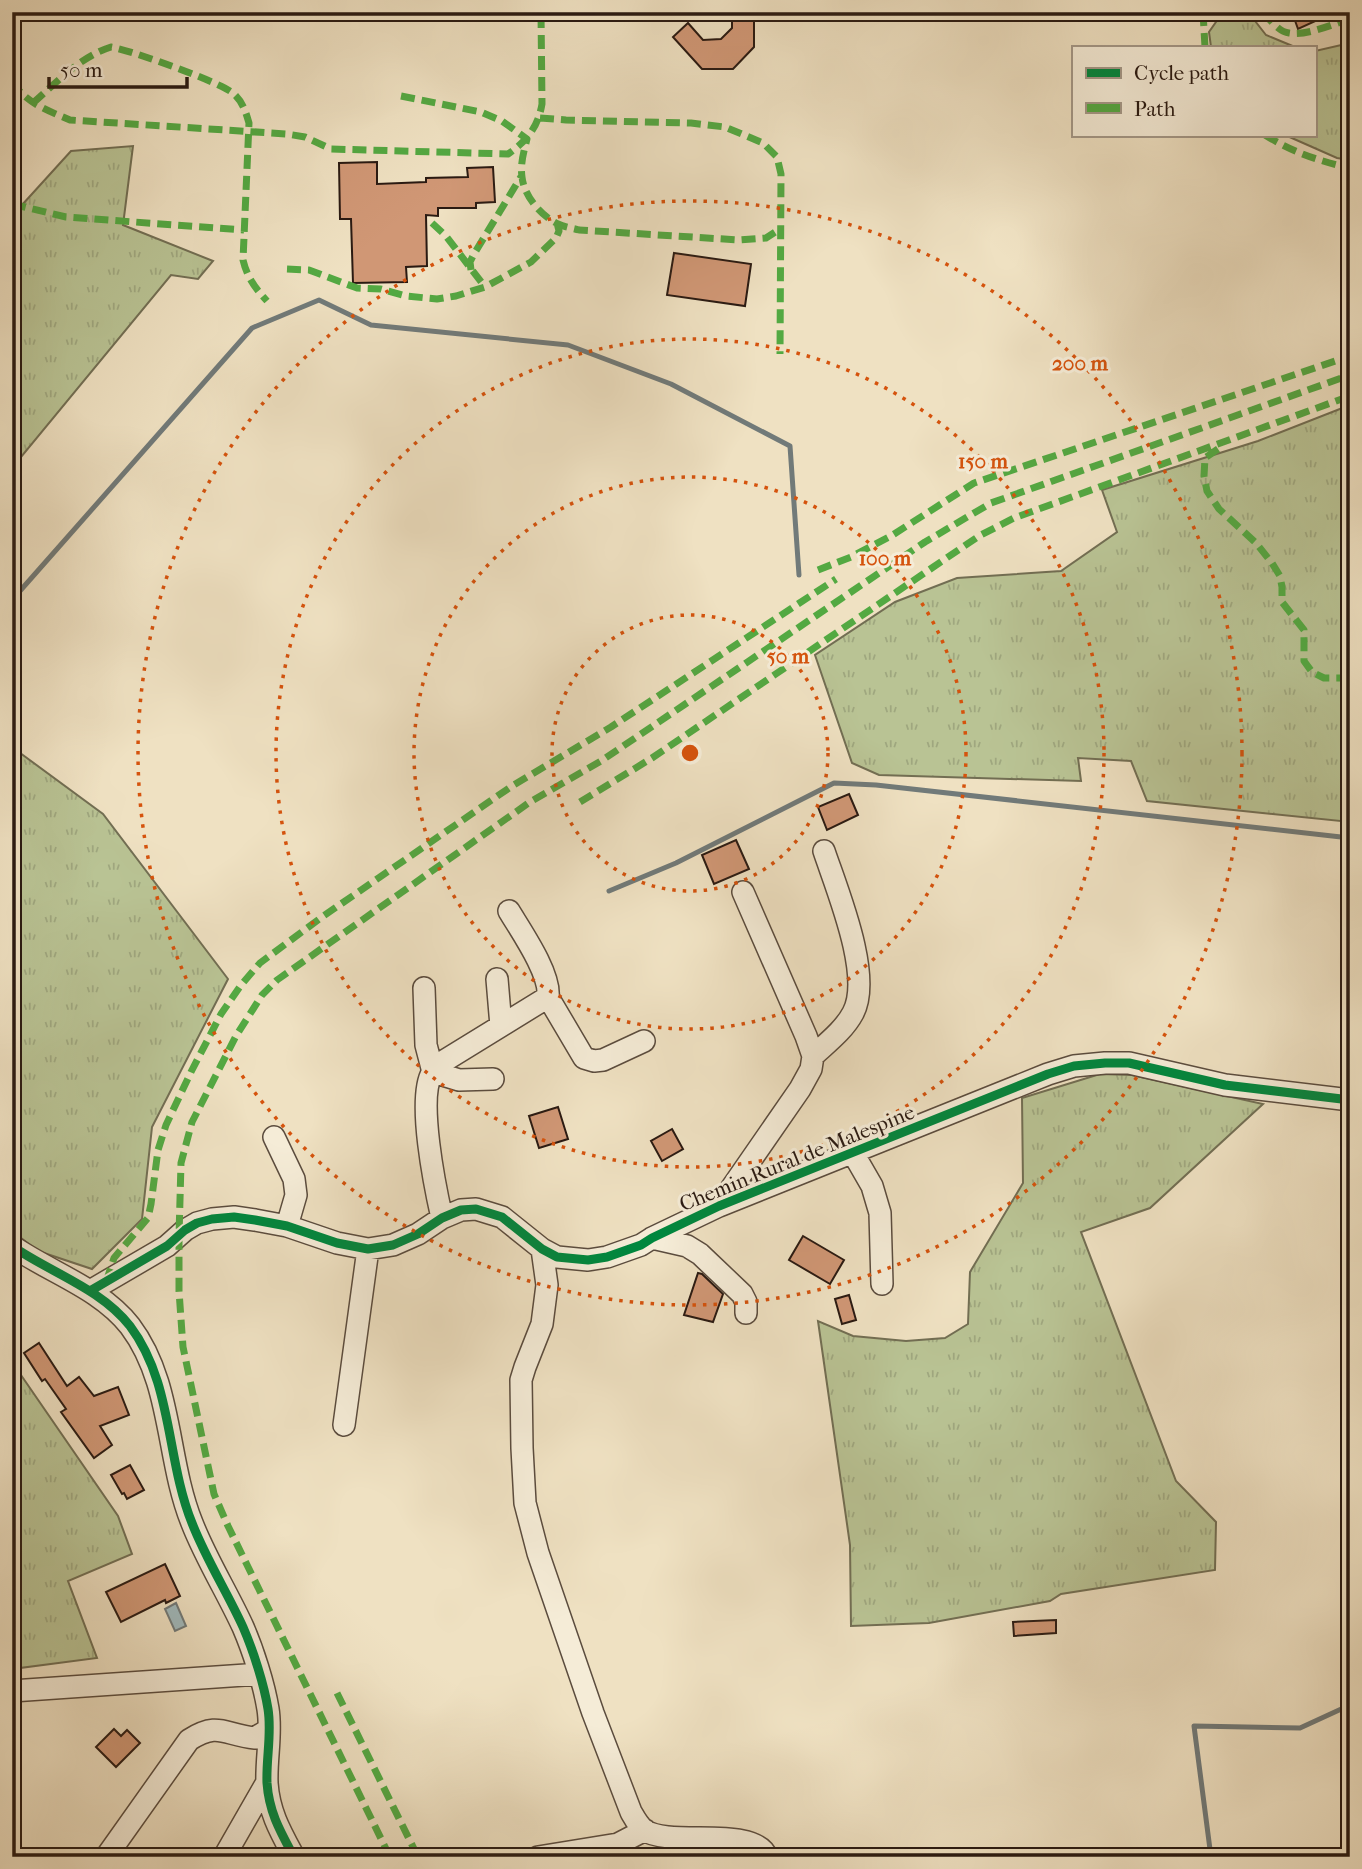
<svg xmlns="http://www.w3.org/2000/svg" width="1362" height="1869" viewBox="0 0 1362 1869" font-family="'IM FELL French Canon',serif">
  <defs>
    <pattern id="grass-tufts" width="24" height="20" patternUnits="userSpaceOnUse" patternTransform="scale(1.75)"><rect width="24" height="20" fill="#b9c394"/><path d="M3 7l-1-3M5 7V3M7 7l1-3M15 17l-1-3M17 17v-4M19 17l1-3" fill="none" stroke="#9fa77f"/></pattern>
  </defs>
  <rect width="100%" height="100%" fill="#efe1c2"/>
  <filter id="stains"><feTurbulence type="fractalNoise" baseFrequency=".00286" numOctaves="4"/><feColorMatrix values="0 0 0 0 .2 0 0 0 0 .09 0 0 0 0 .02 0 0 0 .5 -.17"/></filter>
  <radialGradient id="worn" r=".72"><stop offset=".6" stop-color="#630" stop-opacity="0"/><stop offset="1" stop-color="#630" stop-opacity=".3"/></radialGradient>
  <path fill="url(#grass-tufts)" stroke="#726e53" stroke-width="2" d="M 1223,12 L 1248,12 L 1266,35 L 1295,47 L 1211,47 L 1209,32 Z
    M 1350,43 L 1350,160 L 1337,158 L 1285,135 L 1315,135 L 1315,51 Z
    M 133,146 L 123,225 L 213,261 L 198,279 L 171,275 L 12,468 L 12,216 L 71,151 Z
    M 1350,405 L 1350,822 L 1147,801 L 1131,761 L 1078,758 L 1081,781 L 879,775 L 852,763 L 815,655 L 895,602 L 957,578 L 1061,571 L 1117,532 L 1102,490 L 1258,441 Z
    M 12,747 L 103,814 L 228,979 L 152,1127 L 142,1219 L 92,1269 L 38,1251 L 12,1231 Z
    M 1100,1074 L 1132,1075 L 1263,1104 L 1150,1208 L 1081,1232 L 1176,1481 L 1216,1522 L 1215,1570 L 1061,1594 L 1050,1601 L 929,1623 L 851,1626 L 850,1545 L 818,1321 L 853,1336 L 906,1341 L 945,1338 L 968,1324 L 970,1272 L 1023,1183 L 1022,1098 Z
    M 12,1362 L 118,1516 L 132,1554 L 68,1581 L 97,1658 L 12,1669 Z"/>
  <path fill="#a0babe" stroke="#717a79" stroke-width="2" d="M 176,1603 L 186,1626 L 175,1631 L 165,1609 Z"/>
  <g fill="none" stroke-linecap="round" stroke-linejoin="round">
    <path stroke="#717a79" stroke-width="5" d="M 12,600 L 252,328 L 319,300 L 371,325 L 568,345 L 671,384 L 790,446 L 799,575
      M 609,891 L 676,863 L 834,783 L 876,785 L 1350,838
      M 1211,1857 L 1194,1726 L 1300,1728 L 1350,1705"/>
  </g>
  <path fill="#d09775" stroke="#2a1a12" stroke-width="2" d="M 732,12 L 754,12 L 754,47 L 733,69 L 702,69 L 673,37 L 688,23 L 703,40 L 721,39 L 732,28 Z
    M 1292,12 L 1335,12 L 1298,29 Z
    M 377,162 L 377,184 L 426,182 L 426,178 L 468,177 L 467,168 L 493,167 L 495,202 L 476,203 L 476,208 L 438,208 L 438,216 L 426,215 L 427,266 L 406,267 L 407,282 L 353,283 L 351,219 L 340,219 L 339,163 Z
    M 674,253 L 751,264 L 745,306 L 667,295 Z
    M 849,794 L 858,815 L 827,830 L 818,807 Z
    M 736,840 L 749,869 L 714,884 L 702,855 Z
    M 558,1107 L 568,1139 L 539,1148 L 529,1116 Z
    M 672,1129 L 683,1149 L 662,1161 L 651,1141 Z
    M 803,1236 L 844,1260 L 830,1284 L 789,1260 Z
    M 698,1273 L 702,1274 L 723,1294 L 713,1322 L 684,1315 Z
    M 849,1295 L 856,1320 L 842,1324 L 835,1299 Z
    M 39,1343 L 67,1386 L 79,1377 L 94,1396 L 118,1387 L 129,1415 L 100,1426 L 112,1445 L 94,1458 L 61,1412 L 66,1409 L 45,1379 L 42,1381 L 24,1353 Z
    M 130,1465 L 144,1490 L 127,1499 L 124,1493 L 122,1494 L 111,1475 Z
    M 165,1564 L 180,1596 L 166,1603 L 165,1600 L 121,1622 L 106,1592 Z
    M 1056,1620 L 1056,1633 L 1014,1636 L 1013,1622 Z
    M 114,1729 L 121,1736 L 127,1730 L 140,1743 L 116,1767 L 96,1747 Z"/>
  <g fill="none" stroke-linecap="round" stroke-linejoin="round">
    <defs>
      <path id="minor" d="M 743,892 L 806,1036 L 813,1056 C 827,1043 844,1030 853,1013 C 873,976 837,890 824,851
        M 497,979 L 501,1026
        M 424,988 L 426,1045 L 433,1072 L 459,1080 L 493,1079
        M 548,997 L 584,1058 L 594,1061 L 603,1060 L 644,1041
        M 274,1137 L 294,1179 L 296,1195 L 287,1226
        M 853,1153 L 872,1186 L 880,1213 L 882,1284
        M 719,1206 L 800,1089 L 811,1069 L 813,1056
        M 442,1218 C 435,1187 417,1099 432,1073 C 435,1069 440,1065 444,1061 L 548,997 C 551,974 521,931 509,911
        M 652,1238 L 687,1246 L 700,1254 L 742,1294 L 746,1302 L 746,1313
        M 12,1246 C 51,1273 100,1288 130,1326 C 173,1383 166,1459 192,1523 C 206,1559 227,1592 243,1627 C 253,1650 264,1684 268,1709 C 272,1733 266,1758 267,1783 C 269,1812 280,1831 294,1857
        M 542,1249 L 547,1285 L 542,1324 L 525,1367 L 521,1380 L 522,1448 L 525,1503 L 538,1553 L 593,1713 L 631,1812 C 635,1819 638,1825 644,1830 C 670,1848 755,1825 767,1857
        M 90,1291 L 167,1246 L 185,1230 L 197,1223 L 212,1219 L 234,1217 L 255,1220 L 287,1226 L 337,1243 L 368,1249 L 393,1245 L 418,1234 L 442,1218 L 461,1210 L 476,1209 L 502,1217 L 542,1249 L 557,1257 L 588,1260 L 607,1257 L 641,1245 L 652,1238 L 719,1206 L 1048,1074 L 1074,1066 L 1105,1063 L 1129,1063 L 1225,1085 L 1350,1100
        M 344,1425 L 368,1249
        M 12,1691 L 259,1674
        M 106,1857 L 189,1740 C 219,1721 224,1735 255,1738 L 269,1729
        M 224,1857 L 267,1782
        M 538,1857 L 618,1844 L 645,1830"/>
    </defs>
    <use href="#minor" stroke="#5b4c3e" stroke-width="24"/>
    <use href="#minor" stroke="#f5ecd7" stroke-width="21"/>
    <path stroke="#53a942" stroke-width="7" stroke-dasharray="14 7" stroke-linecap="butt" d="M 1203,12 L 1205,47
      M 1263,12 C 1270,20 1279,32 1289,33 C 1307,36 1333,24 1350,19
      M 12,81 C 25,103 49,111 70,120 L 287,134 L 305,137 L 331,149 L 508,154 C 527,141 538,127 542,104 L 541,12
      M 401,96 L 481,112 L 502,121 L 527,139 C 524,151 520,164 522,177 C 524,196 541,216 558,224 C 564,227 572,228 579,230 L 739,240 L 766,238 L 780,229
      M 33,103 C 58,81 80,57 111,47 C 130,50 223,83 234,94 C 243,102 246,113 249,123 L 243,260 C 247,277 255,288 267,301
      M 540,118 L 566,120 L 691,123 L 725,127 L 763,143 L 777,157 L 781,174 L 780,354
      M 1265,135 C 1292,152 1319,161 1350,168
      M 12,204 L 66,217 L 244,230
      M 432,223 L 446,236 L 485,287
      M 287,269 L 309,270 L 357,288 L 381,289 L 406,296 L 437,299 L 456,296 L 485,287 L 531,262 L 556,238 L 559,231 L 557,223
      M 471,270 L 470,262 L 474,254 L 522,175
      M 1218,449 L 1205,458 L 1204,476 L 1207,491 L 1219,509 L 1256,543 L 1272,563 L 1280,576 L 1282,587 L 1282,602 L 1304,630 L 1304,661 L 1312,672 L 1324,678 L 1350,678
      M 818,570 L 851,557 L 891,536 L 974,483 L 1350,356
      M 580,802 L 652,758 L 979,536 L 1014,518 L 1350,396
      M 106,1282 L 114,1258 L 148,1218 L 151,1204 L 158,1150 L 166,1125 L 191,1072 L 221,1014 L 241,985 L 260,963 L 322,917 L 512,786 L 611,727 L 836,579
      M 337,1693 L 418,1857
      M 390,1857 L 228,1526 L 214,1494 L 183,1347 L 179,1291 L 179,1236 L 181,1163 L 192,1122 L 236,1036 L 262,995 L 277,980 L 530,802 L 601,761 L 925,542 L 991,503 L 1350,375"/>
    <defs>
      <path id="cycleway" d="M 12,1246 C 51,1273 100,1288 130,1326 C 173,1383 166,1459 192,1523 C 206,1559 227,1592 243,1627 C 253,1650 264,1684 268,1709 C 272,1733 266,1758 267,1783 C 269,1812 280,1831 294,1857
        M 90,1291 L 167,1246 L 185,1230 L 197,1223 L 212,1219 L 234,1217 L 255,1220 L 287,1226 L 337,1243 L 368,1249 L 393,1245 L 418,1234 L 442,1218 L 461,1210 L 476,1209 L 502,1217 L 542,1249 L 557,1257 L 588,1260 L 607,1257 L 641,1245 L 652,1238 L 719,1206 L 1048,1074 L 1074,1066 L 1105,1063 L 1129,1063 L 1225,1085 L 1350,1100"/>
    </defs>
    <use href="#cycleway" stroke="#f5ecd7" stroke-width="13"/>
    <use href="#cycleway" stroke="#00873e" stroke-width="9"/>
  </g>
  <g fill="none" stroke="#d5530d" stroke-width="3.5" stroke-dasharray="3.5 7">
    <circle cx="690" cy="753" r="138"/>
    <circle cx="690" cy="753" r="276"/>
    <circle cx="690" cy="753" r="414"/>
    <circle cx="690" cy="753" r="552"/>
  </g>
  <g text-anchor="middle" stroke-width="6" stroke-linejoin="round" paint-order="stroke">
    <g font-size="21" fill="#2a1a12" stroke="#f5ecd7">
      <text transform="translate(797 1158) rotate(-22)" y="7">Chemin Rural de Malespine</text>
    </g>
  </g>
  <circle cx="690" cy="753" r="10" fill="#d5530d" stroke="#f5ecd7" stroke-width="3.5"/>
  <g font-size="21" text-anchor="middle" font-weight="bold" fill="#d5530d" stroke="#f5ecd7" stroke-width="6" stroke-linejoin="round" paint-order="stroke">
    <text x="1080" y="370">200 m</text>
    <text x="983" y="468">150 m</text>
    <text x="885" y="565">100 m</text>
    <text x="788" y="663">50 m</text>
  </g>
  <rect width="1362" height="1869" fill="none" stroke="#efe1c2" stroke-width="42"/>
  <rect x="14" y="14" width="1334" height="1841" fill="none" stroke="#2a1a12" stroke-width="3.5"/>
  <rect x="21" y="21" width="1320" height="1827" fill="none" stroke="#2a1a12" stroke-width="2"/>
  <rect x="1072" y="46" width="245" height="91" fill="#f5ecd7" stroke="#a49888" stroke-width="2"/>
  <rect x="1086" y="68" width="35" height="10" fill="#00873e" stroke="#a49888" stroke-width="2"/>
  <text x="1134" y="80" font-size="21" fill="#2a1a12">Cycle path</text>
  <rect x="1086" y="103" width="35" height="10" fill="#53a942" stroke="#a49888" stroke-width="2"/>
  <text x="1134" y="116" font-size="21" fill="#2a1a12">Path</text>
  <path d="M49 77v10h138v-10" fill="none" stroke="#2a1a12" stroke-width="3.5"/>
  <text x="60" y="77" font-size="21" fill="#2a1a12" stroke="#f5ecd7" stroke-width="5" paint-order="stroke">50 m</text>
  <rect width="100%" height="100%" filter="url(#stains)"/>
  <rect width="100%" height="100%" fill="url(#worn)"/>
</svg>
